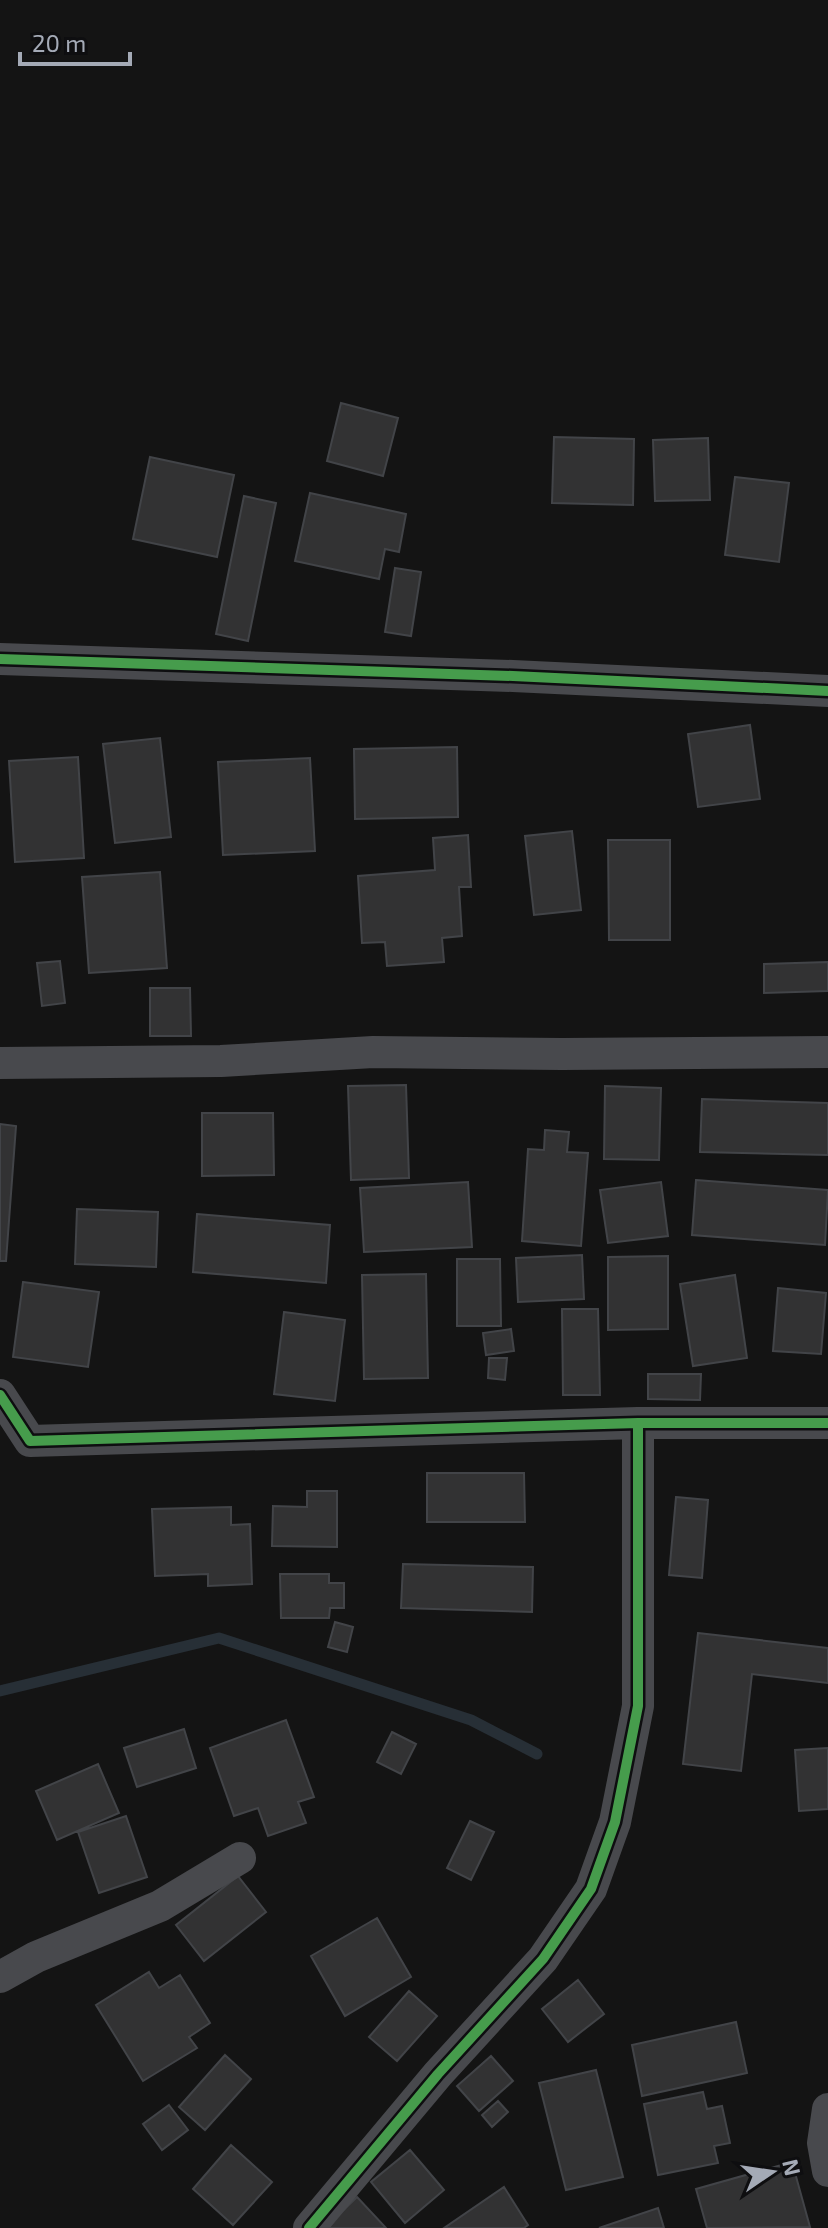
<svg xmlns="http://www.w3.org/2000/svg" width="828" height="2228" viewBox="0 0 828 2228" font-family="'Exo 2',sans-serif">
  <rect width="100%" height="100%" fill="#141414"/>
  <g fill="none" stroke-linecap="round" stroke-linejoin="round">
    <path stroke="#272f36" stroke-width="11" d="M 0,1691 L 219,1638 L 471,1720 L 537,1754"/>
  </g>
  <path fill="#323233" stroke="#424448" stroke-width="2" d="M 341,403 L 398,418 L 383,476 L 327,461 Z
    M 554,437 L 634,439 L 633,505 L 552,503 Z
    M 708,438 L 710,500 L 655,501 L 653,440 Z
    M 150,457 L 234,475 L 217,557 L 133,539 Z
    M 735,477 L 789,483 L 779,562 L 725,555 Z
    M 310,493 L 406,514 L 399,552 L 385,549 L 379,579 L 295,561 Z
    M 244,496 L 276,503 L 248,641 L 216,634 Z
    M 395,568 L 421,572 L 411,636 L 385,632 Z
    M 750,725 L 760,799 L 698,807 L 688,734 Z
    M 160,738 L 171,837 L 115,843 L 103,744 Z
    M 457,747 L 458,817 L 355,819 L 354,749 Z
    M 78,757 L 84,858 L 15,862 L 9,761 Z
    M 310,758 L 315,851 L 223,855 L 218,762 Z
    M 572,831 L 581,910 L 534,915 L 525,836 Z
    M 468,835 L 471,887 L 459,887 L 462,936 L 442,938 L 444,962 L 387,966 L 385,942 L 362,943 L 358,876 L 435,870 L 433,838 Z
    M 608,840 L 670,840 L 670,940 L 609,940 Z
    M 160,872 L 167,968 L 89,973 L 82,877 Z
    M 60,961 L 65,1003 L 42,1006 L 37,963 Z
    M 828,962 L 828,991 L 764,993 L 764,964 Z
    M 150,988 L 190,988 L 191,1036 L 150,1036 Z
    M 406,1085 L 409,1178 L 351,1180 L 348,1086 Z
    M 605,1086 L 661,1088 L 659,1160 L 604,1159 Z
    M 702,1099 L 828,1103 L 828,1155 L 700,1152 Z
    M 202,1113 L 273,1113 L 274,1175 L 202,1176 Z
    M 0,1124 L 16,1126 L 6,1261 L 0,1261 Z
    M 545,1130 L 569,1132 L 567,1152 L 588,1153 L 581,1246 L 522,1241 L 528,1149 L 544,1150 Z
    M 696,1180 L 828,1190 L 825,1245 L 692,1235 Z
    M 468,1182 L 472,1247 L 364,1252 L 360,1188 Z
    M 661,1182 L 668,1236 L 608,1243 L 600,1190 Z
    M 77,1209 L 158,1212 L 156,1267 L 75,1264 Z
    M 197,1214 L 330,1225 L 326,1283 L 193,1272 Z
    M 582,1255 L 584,1299 L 518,1302 L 516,1258 Z
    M 668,1256 L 668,1329 L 608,1330 L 608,1257 Z
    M 457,1259 L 500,1259 L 501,1326 L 457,1326 Z
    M 426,1274 L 428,1378 L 364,1379 L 362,1275 Z
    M 735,1275 L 747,1358 L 693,1366 L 680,1284 Z
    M 23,1282 L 99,1292 L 88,1367 L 13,1357 Z
    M 778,1288 L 826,1293 L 821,1354 L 773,1351 Z
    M 562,1309 L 598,1309 L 600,1395 L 563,1395 Z
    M 284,1312 L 345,1320 L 335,1401 L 274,1394 Z
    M 511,1329 L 514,1351 L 486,1355 L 483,1333 Z
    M 489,1358 L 507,1358 L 505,1380 L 488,1378 Z
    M 648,1374 L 701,1374 L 700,1400 L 648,1399 Z
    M 427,1473 L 524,1473 L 525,1522 L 427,1522 Z
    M 307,1491 L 337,1491 L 337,1547 L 272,1546 L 273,1506 L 307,1507 Z
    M 676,1497 L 708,1500 L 702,1578 L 669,1575 Z
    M 231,1507 L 231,1525 L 250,1524 L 252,1584 L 208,1586 L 208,1574 L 155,1576 L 152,1509 Z
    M 403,1564 L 533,1567 L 532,1612 L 401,1608 Z
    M 280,1574 L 329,1574 L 329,1583 L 344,1583 L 344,1608 L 330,1608 L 329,1618 L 281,1618 Z
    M 335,1622 L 353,1627 L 347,1652 L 328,1647 Z
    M 698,1633 L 828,1648 L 828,1683 L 752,1674 L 741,1771 L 683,1764 Z
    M 286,1720 L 314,1797 L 298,1802 L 306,1823 L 268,1836 L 258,1808 L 234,1816 L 210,1748 Z
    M 184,1729 L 196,1768 L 137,1787 L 124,1748 Z
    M 392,1732 L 416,1744 L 401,1774 L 377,1762 Z
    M 828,1748 L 828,1809 L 799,1811 L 795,1750 Z
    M 98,1764 L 119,1813 L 57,1840 L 36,1791 Z
    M 126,1816 L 147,1877 L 99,1893 L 78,1832 Z
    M 470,1821 L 494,1832 L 471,1880 L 447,1868 Z
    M 238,1876 L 266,1912 L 204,1961 L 176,1925 Z
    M 377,1918 L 411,1977 L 345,2016 L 311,1956 Z
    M 149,1972 L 159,1988 L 180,1975 L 210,2023 L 189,2037 L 197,2048 L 143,2081 L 96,2005 Z
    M 578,1980 L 604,2014 L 568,2042 L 542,2009 Z
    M 409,1991 L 437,2016 L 397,2061 L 369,2037 Z
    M 736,2022 L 747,2073 L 642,2096 L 632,2045 Z
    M 225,2055 L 251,2079 L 205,2130 L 179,2107 Z
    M 491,2056 L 513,2081 L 479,2111 L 457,2086 Z
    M 596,2070 L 623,2177 L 566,2190 L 539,2083 Z
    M 703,2092 L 707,2109 L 722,2106 L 730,2143 L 714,2146 L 718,2163 L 658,2175 L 644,2104 Z
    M 498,2101 L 508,2112 L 492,2127 L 482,2115 Z
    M 169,2105 L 188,2130 L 162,2150 L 143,2124 Z
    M 231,2145 L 272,2182 L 233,2225 L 193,2189 Z
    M 410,2150 L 444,2190 L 405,2223 L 371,2182 Z
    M 792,2162 L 810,2227 L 707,2228 L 696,2189 Z
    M 504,2187 L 528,2225 L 524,2228 L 444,2228 Z
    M 357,2197 L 386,2228 L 325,2228 Z
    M 658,2208 L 664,2228 L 599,2228 Z"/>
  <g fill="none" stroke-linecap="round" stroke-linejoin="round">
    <path stroke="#48494d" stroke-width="32" d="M 0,659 L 513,676 L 828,691
      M 0,1063 L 221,1061 L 373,1052 L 562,1054 L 828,1052
      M 0,1395 L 30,1441 L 638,1423 L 828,1423
      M 0,1977 L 36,1957 L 160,1906 L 240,1858
      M 828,2109 L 823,2143 L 828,2171
      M 309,2228 L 438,2074 L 543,1959 L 591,1889 L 615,1822 L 638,1706 L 638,1423"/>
    <defs>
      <path id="cycleway" d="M 0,659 L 513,676 L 828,691
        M 0,1395 L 30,1441 L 638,1423 L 828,1423
        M 309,2228 L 438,2074 L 543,1959 L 591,1889 L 615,1822 L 638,1706 L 638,1423"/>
    </defs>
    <use href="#cycleway" stroke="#0e0e10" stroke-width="15"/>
    <use href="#cycleway" stroke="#469c4c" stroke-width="10"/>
  </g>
  <g transform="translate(772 2172) rotate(77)" stroke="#0e0e10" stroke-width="6" paint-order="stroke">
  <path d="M0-6L14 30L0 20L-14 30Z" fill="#a4aab6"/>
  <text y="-12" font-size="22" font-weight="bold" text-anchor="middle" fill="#a4aab6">N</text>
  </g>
  <path d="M20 52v12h110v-12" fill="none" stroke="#a4aab6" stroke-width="4"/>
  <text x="32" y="52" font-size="24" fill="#a4aab6" stroke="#0e0e10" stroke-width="6" paint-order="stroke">20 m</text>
</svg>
